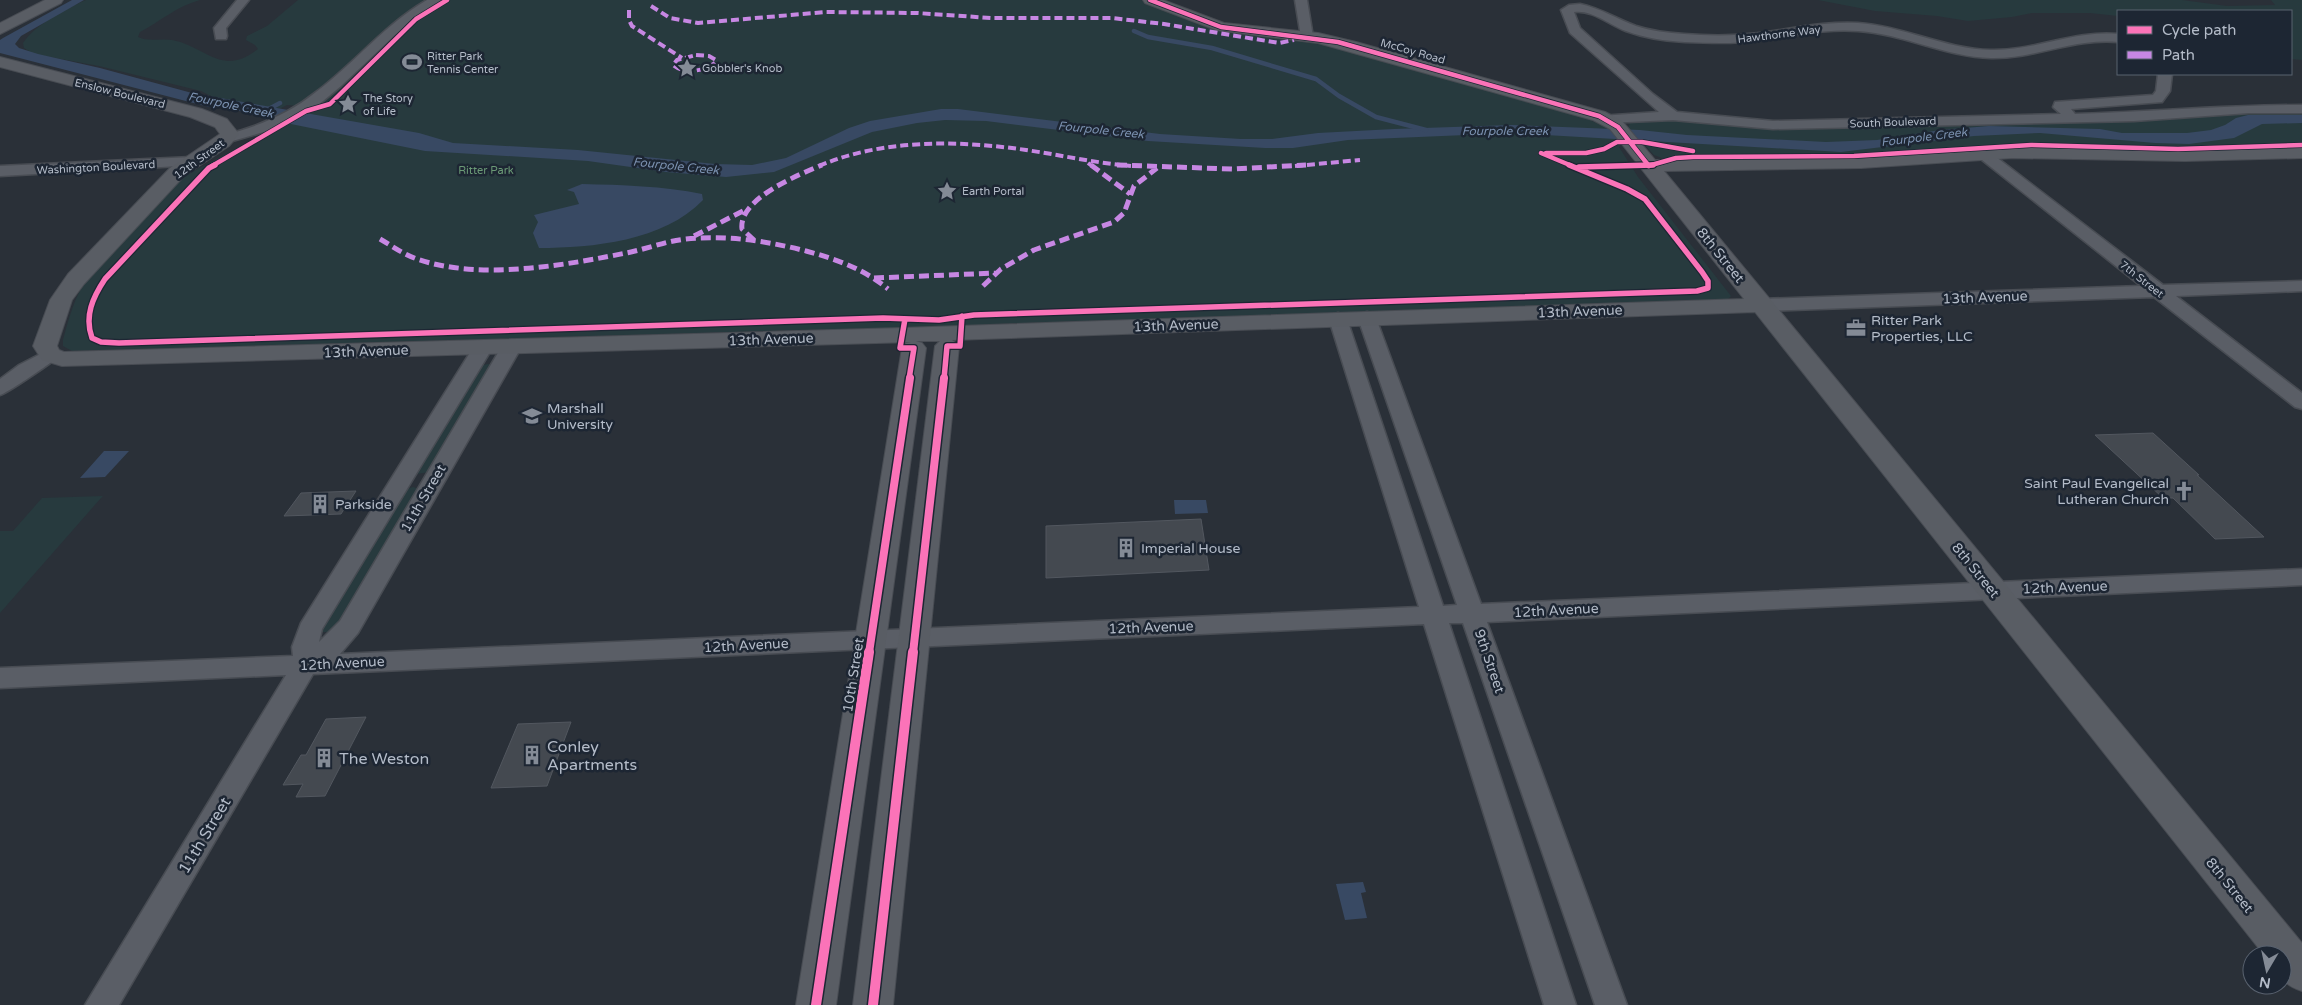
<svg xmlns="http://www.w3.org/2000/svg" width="2302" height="1005" viewBox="0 0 2302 1005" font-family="'Varela Round',sans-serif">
  <rect width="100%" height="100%" fill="#2a3038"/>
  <path fill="#273a3e" d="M 86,0 L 200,0 C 177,6 161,21 140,32 L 138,37 C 148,42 161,38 172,40 C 205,46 223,78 258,49 L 255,45 L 246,40 L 247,36 L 267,26 L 298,0 L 1141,0 L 1224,32 L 1319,41 L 1591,117 L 1592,121 L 1608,128 L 1621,144 L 1619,147 L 1638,177 L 1731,296 L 1727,300 L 1719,300 L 992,324 L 987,326 L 874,330 L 870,328 L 72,351 L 63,346 L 63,340 C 69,318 74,298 87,279 L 183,177 L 313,107 L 287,105 L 281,108 L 269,108 L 215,98 L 201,91 L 99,66 L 34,54 L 24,48 L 23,43 C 36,24 65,9 86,0 Z
    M 1818,0 L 2182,0 L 2227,6 L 2275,5 L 2271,0 L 2302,0 L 2302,60 L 2291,59 L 2291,11 L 2118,11 L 2118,16 L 2090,13 L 2032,13 L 2012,17 L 1968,21 L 1937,16 L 1875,11 Z
    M 2255,111 L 2302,111 L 2302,148 L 1667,160 L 1654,155 L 1628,127 L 1630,124 L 1626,122 L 1632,120 L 1662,119 L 1759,127 L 1979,122 L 2130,122 Z
    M 488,364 L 493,365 L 430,472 L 416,474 L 480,366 Z
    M 413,487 L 419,489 L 341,625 L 333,632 L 320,632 L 404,490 Z
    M 103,496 L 101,498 L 0,613 L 0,531 L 13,531 L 42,498 Z"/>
  <path fill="#384963" d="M 72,0 L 84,0 L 21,36 L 15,44 L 19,48 L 38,54 L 100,68 L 192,93 L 419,133 L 453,143 L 578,150 L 715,164 L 752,165 L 786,158 L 849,128 L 870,121 L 941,109 L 958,109 L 1160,134 L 1241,139 L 1272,139 L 1318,133 L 1394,129 L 1512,125 L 1640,130 L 1687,135 L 1826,142 L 1877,140 L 1940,130 L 1989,126 L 2100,129 L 2122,133 L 2187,133 L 2211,130 L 2225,125 L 2236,118 L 2248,115 L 2302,115 L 2302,123 L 2262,124 L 2234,138 L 2189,144 L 2155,143 L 2040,133 L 1974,136 L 1841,152 L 1513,133 L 1348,140 L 1293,148 L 1265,148 L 1148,141 L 986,121 L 945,120 L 917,123 L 872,132 L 774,172 L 726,177 L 666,172 L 588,161 L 425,151 L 266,119 L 233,109 L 209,107 L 0,53 L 0,40 L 3,38 Z
    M 582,184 C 622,185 663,186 702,194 L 703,200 C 664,241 592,248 539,248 L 533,233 L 538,222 L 534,215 L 579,204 L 574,192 L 567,190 Z
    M 104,451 L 129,451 L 105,477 L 80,478 Z
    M 1206,500 L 1208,513 L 1175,514 L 1174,500 Z
    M 1363,882 L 1366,892 L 1361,893 L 1367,918 L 1345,920 L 1336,884 Z"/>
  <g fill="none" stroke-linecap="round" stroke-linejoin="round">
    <path stroke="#384963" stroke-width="4.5" d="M 1134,31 L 1148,37 L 1212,48 L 1316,79 L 1339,96 L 1376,117 L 1426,130
      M 265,111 L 280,103"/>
  </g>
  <path fill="#444950" stroke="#52575f" d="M 2153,433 L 2199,475 L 2197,475 L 2264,537 L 2215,539 L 2173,498 L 2163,498 L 2095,435 Z
    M 356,491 L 341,514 L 284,516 L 301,493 Z
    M 1201,519 L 1209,570 L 1046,578 L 1046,526 Z
    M 366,717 L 325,796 L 296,797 L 303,784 L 283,785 L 301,755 L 306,755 L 326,719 Z
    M 571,722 L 547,786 L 491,788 L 518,724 Z"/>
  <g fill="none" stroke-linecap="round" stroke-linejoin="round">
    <defs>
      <path id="street" d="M 237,0 L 249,0 L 226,28 L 227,36 L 226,39 L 216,39 L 214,28 Z
        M 427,0 L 442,0 L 395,35 L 341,86 L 317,106 L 271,130 L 229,142 L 222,138 L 224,135 C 257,127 289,114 316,92 C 355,63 385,24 427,0 Z
        M 1295,0 L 1307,0 L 1313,37 L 1312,40 L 1302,40 L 1301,37 Z
        M 1580,4 C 1600,8 1617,19 1636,26 C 1651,31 1668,33 1684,34 C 1709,36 1735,36 1760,33 C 1792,29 1825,21 1858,23 C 1903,26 1945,49 1991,50 C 2035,51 2073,30 2118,34 L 2118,42 C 2072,38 2035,59 1991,58 C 1946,57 1904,34 1858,31 C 1824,28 1791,37 1757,41 C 1733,44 1709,43 1685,42 C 1665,41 1645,38 1626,31 C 1610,25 1591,9 1574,12 L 1580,28 L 1653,94 L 1677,112 L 1773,121 L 2061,114 L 2053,107 L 2055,102 L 2153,95 L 2156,91 L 2158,74 L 2172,74 L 2170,91 L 2162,102 L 2071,109 L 2075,114 C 2150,112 2226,105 2302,105 L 2302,113 L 2249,113 L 2134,121 L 1773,129 L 1673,120 L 1605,123 L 1600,122 L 1598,119 L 1600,116 L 1659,112 L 1570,33 L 1561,10 L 1569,5 Z
        M 1982,148 L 1987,150 L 2163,285 L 2302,281 L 2302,291 L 2176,296 L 2302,393 L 2302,409 L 2295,407 L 2154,297 L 1761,311 L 1755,309 L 1752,305 L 1755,301 L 1761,299 L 2141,286 L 1977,156 L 1974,153 L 1977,150 Z
        M 192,157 L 197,159 L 200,162 L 197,165 L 0,176 L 0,166 Z
        M 1367,312 L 1374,314 L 1376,318 L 1481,604 L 2302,569 L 2302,585 L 1487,622 L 1627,1005 L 1595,1005 L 1463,623 L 1449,623 L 1576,1005 L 1544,1005 L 1424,624 L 313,674 L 119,1005 L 85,1005 L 286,675 L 0,688 L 0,668 L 293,656 L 292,647 L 301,623 L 476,343 L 483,341 L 490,343 L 493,347 L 322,629 L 319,642 L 340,621 L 502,346 L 505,342 L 512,340 L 519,342 L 522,346 L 358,633 L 340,654 L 1419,607 L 1329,319 L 1331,315 L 1338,313 L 1345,315 L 1347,319 L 1443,606 L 1457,605 L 1358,318 L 1360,314 Z
        M 50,349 L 57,351 L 60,355 C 56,360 6,394 0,395 L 0,379 L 19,365 Z"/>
      <path id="secondary" d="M 45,0 L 63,0 L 61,3 L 0,34 L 0,23 Z
        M 1143,0 L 1163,0 L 1224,23 L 1318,33 L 1356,42 L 1605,112 L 1622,121 L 1655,160 L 1861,156 L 2012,146 L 2185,149 L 2302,146 L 2302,158 L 2185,161 L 2012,158 L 1861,168 L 1664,171 L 2302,943 L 2302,991 C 2279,983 2282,977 2282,955 L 2264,955 L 1755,312 L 952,340 L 959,346 L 893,1005 L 853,1005 L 935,346 L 940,341 L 916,341 L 922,343 L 926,348 L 836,1005 L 796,1005 L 902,348 L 906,343 L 911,342 L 62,366 L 42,360 L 33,346 L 50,300 L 68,274 L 170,168 L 220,134 L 215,127 L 190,117 L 0,67 L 0,57 L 202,109 L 227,119 L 239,134 L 229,146 L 184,176 L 84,284 L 72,300 L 57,346 L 59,350 L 64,352 L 902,328 L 1744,299 L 1610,129 L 1593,120 L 1318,43 L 1216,30 L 1145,3 Z"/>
    </defs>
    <use href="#street" stroke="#484c53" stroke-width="3"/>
    <use href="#secondary" stroke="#484c53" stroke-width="2"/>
    <use href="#street" fill="#5a5e66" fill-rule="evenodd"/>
    <use href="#secondary" fill="#595d64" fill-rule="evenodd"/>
    <path stroke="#c787e3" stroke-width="4" stroke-dasharray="8 4" stroke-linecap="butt" d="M 651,6 L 670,18 L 698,23 L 826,12 L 917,13 L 991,18 L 1112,18 L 1164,24 L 1279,43 L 1294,40
      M 629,10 L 629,20 L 632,26 L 682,58
      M 696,55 L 709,56 L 716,60 L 715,63 C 703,71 685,75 673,65 L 677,60 Z
      M 1088,163 L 1092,166
      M 819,166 C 882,139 958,140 1026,150 C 1061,155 1095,163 1131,166
      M 1295,166 L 1360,160"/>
    <path stroke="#c787e3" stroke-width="5" stroke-dasharray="10 5" stroke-linecap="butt" d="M 1091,165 L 1130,194
      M 1117,165 L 1232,169 L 1306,165
      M 694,236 L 745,210
      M 380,239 C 392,246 403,254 417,259 C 480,281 567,265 631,252 C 649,248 667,241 686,239 C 727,235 767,241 806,251 C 836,259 864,269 888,289
      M 754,240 L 742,229 C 738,199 798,175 822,165
      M 874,278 L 997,273
      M 983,286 L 1001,269 L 1034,250 L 1114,222 L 1124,213 L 1134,186 L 1157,168"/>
    <defs>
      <path id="cycleway-far3" d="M 1150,0 L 1221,27 L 1338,42 L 1599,116 L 1618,127 L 1649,166
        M 1541,153 L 1572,166
        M 1546,153 L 1586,153 L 1604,149 L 1617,142 L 1642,142 L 1693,151
        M 212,166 L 306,111 L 330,104 L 416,19 L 447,0
        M 1648,166 L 1676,158 L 1693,157 L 1854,156 L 2031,145 L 2178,149 L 2302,145"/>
      <path id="cycleway-far2" d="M 215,165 L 209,168 L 105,279 C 93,297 84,316 92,338 L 101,342 L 119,343 L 883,318 L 939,320 L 974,315 L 1697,291 L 1708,288 L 1708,281 L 1702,272 L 1645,199 L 1627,189 L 1569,165
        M 1579,167 L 1653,165
        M 905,319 L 900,348 L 914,348 L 909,379
        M 944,379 L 947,346 L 960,346 L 962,316"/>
      <path id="cycleway-far1" d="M 869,653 L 910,378
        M 913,653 L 944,378"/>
      <path id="cycleway" d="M 816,1005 L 869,652
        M 873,1005 L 913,652"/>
    </defs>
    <use href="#cycleway-far3" stroke="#1d2633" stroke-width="6"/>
    <use href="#cycleway-far2" stroke="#1d2633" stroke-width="8"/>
    <use href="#cycleway-far1" stroke="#1d2633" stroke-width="11"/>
    <use href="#cycleway" stroke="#1d2633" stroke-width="13"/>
    <use href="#cycleway-far3" stroke="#fb73b8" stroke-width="4.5"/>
    <use href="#cycleway-far2" stroke="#fb73b8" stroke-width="5.5"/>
    <use href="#cycleway-far1" stroke="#fb73b8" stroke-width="8"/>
    <use href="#cycleway" stroke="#fb73b8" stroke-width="10"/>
  </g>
  <defs>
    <symbol id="stadium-bare" viewBox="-9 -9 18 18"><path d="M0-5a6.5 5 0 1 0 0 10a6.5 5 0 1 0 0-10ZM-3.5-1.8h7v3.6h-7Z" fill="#848b96" stroke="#1d2633" stroke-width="2.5" paint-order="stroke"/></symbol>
    <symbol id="sight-bare" viewBox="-9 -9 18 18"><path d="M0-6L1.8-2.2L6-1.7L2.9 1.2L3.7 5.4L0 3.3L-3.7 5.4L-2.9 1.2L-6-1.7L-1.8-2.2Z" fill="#848b96" stroke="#1d2633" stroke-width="2.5" paint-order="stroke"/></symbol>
    <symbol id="office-bare" viewBox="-9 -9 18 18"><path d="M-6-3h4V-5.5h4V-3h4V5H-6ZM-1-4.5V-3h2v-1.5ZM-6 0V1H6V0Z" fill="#848b96" stroke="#1d2633" stroke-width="2.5" paint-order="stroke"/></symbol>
    <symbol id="university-bare" viewBox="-9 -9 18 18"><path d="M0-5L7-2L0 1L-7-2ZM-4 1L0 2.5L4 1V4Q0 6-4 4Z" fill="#848b96" stroke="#1d2633" stroke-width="2.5" paint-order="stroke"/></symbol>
    <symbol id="church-bare" viewBox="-9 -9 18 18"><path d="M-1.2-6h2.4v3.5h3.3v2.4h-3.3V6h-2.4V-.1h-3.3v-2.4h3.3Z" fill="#848b96" stroke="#1d2633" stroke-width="2.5" paint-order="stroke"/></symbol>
    <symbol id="building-bare" viewBox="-9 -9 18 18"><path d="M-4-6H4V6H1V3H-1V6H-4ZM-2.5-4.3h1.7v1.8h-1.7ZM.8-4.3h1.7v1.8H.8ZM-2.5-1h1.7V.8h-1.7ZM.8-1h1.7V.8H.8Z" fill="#848b96" stroke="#1d2633" stroke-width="2.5" paint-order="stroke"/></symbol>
  </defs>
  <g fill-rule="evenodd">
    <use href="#stadium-bare" x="398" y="48" width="28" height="28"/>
    <use href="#sight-bare" x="673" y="54" width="28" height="28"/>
    <use href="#sight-bare" x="334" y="90" width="28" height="28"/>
    <use href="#sight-bare" x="933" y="177" width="28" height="28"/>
    <use href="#office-bare" x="1842" y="314" width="28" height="28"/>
    <use href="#university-bare" x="518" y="402" width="28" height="28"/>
    <use href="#church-bare" x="2170" y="477" width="28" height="28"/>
    <use href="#building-bare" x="306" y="490" width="28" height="28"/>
    <use href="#building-bare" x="1112" y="534" width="28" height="28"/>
    <use href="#building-bare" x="518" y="741" width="28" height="28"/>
    <use href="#building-bare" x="310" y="744" width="28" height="28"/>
  </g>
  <g text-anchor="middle" stroke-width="5" stroke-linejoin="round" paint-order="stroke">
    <g font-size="11" fill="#b4bcc9" stroke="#1d2633">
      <text transform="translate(1779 34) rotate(-7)" y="4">Hawthorne Way</text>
      <text transform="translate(1413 51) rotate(16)" y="4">McCoy Road</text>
      <text transform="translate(120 93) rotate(14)" y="4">Enslow Boulevard</text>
      <text transform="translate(1893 122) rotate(-2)" y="4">South Boulevard</text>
      <text transform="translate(199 159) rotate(-36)" y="4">12th Street</text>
      <text transform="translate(96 167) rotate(-3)" y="4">Washington Boulevard</text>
      <text transform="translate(2142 279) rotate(38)" y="4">7th Street</text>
    </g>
    <g font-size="11" fill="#b4bcc9" stroke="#1d2633" text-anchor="start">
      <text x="427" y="60">Ritter Park<tspan x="427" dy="13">Tennis Center</tspan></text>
      <text x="702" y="72">Gobbler's Knob</text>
      <text x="363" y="102">The Story<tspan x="363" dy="13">of Life</tspan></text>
      <text x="962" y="195">Earth Portal</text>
    </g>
    <g font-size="11" fill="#6b9a76" stroke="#1d2633">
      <text x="486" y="174">Ritter Park</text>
    </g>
    <g font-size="12" font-style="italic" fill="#7c92b1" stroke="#1d2633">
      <text transform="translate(231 105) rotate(12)" y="4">Fourpole Creek</text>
      <text transform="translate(1101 130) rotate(6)" y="4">Fourpole Creek</text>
      <text x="1505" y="135">Fourpole Creek</text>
      <text transform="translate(1924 137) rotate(-7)" y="4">Fourpole Creek</text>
      <text transform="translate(676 166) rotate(6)" y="4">Fourpole Creek</text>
    </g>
    <g font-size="14" fill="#b4bcc9" stroke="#1d2633">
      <text transform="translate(1721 255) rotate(51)" y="5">8th Street</text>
      <text transform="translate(1985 297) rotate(-2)" y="5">13th Avenue</text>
      <text transform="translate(1580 311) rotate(-2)" y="5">13th Avenue</text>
      <text transform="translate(1176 325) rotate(-2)" y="5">13th Avenue</text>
      <text transform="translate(771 339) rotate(-2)" y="5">13th Avenue</text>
      <text transform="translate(366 351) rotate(-2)" y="5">13th Avenue</text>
      <text transform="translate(423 498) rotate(-60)" y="5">11th Street</text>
      <text transform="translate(1976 570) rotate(51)" y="5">8th Street</text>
      <text transform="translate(2065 587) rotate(-2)" y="5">12th Avenue</text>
      <text transform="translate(1556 610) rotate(-3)" y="5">12th Avenue</text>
      <text transform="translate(1151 627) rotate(-2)" y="5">12th Avenue</text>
      <text transform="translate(746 645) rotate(-3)" y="5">12th Avenue</text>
      <text transform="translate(1490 661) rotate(71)" y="5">9th Street</text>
      <text transform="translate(342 663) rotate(-3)" y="5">12th Avenue</text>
      <text transform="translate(853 675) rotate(-81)" y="5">10th Street</text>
      <text transform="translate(2230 885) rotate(51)" y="5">8th Street</text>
    </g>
    <g font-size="14" fill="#b4bcc9" stroke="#1d2633" text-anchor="start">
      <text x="1871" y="325">Ritter Park<tspan x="1871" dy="16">Properties, LLC</tspan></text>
      <text x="547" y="413">Marshall<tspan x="547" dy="16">University</tspan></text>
      <text x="2169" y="488" text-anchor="end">Saint Paul Evangelical<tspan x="2169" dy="16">Lutheran Church</tspan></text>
      <text x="335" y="509">Parkside</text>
      <text x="1141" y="553">Imperial House</text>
    </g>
    <g font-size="16" fill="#b4bcc9" stroke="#1d2633" text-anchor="start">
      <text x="547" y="752">Conley<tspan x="547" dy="18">Apartments</tspan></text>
      <text x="339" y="764">The Weston</text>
    </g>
    <g font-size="16" fill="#b4bcc9" stroke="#1d2633">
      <text transform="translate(204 835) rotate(-59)" y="6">11th Street</text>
    </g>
  </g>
  <rect x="2117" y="10" width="175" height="65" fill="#1d2633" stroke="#59626f"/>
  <rect x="2127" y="26" width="25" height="8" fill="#fb73b8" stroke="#59626f"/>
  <text x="2162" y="35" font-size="15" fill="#b4bcc9">Cycle path</text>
  <rect x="2127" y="51" width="25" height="8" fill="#c787e3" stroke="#59626f"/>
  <text x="2162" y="60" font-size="15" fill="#b4bcc9">Path</text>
  <g transform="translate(2267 970) rotate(189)"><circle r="24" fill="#1d2633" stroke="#59626f"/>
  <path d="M0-4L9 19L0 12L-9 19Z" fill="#848b96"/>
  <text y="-8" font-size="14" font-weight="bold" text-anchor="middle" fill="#b4bcc9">N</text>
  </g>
</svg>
